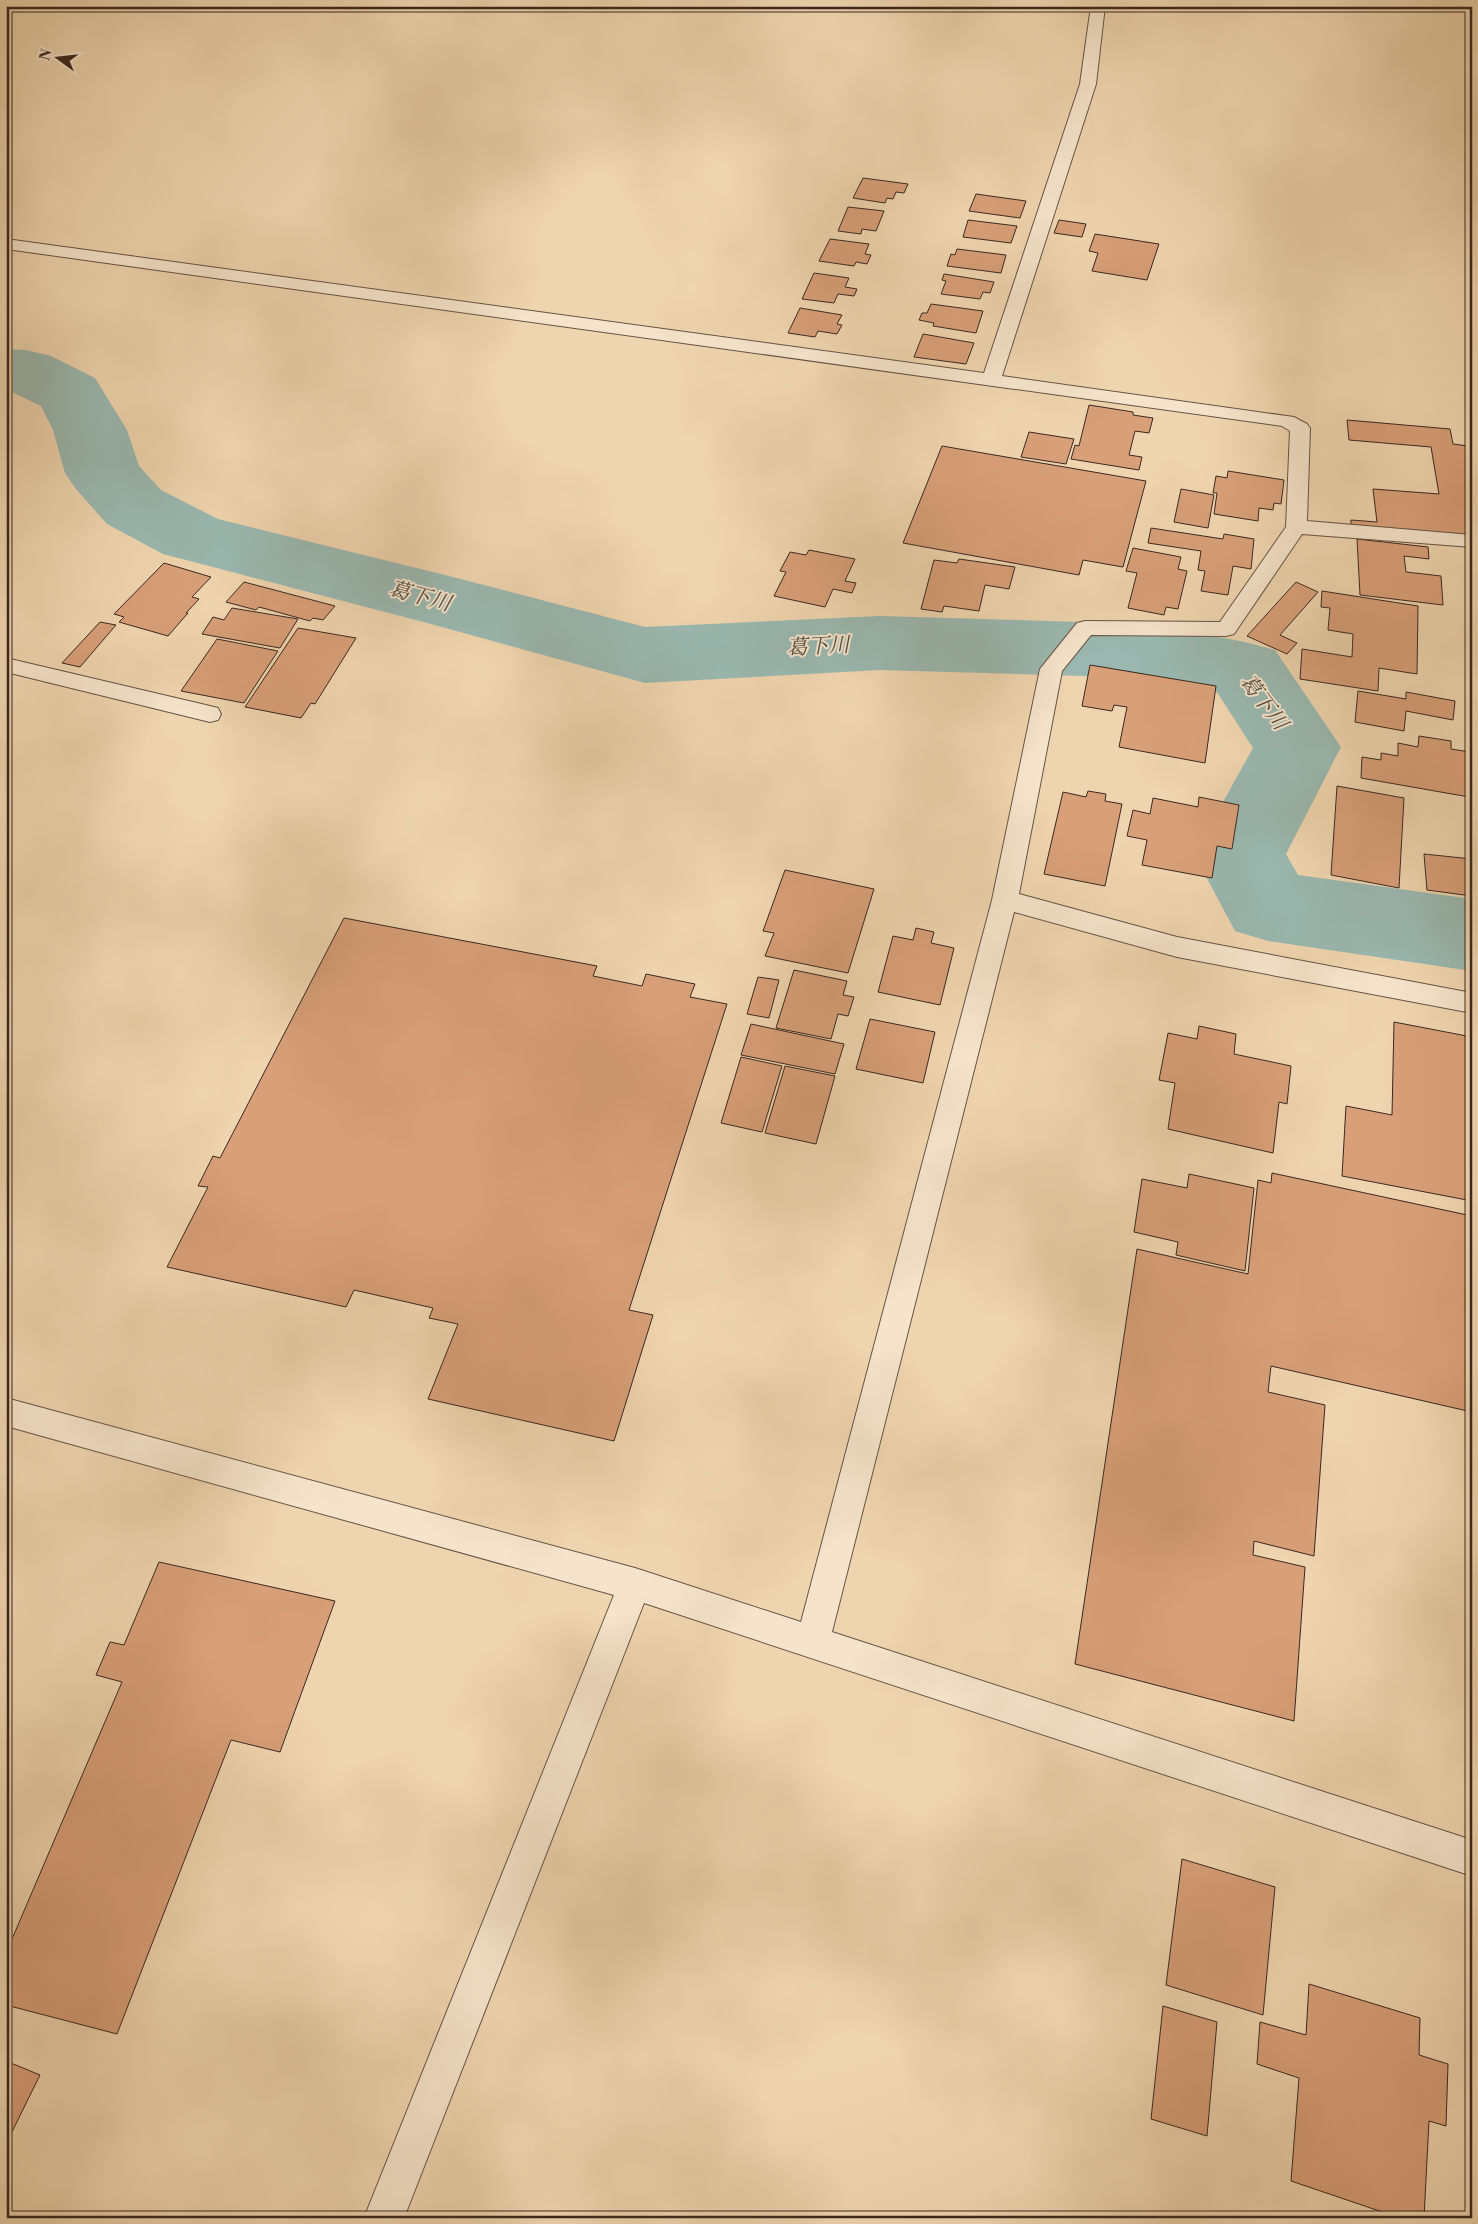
<svg xmlns="http://www.w3.org/2000/svg" width="1478" height="2224" viewBox="0 0 1478 2224" font-family="'Libre Bodoni','Noto Serif JP',serif">
  <rect width="100%" height="100%" fill="#efd5af"/>
  <filter id="stains"><feTurbulence type="fractalNoise" baseFrequency=".004" numOctaves="4"/><feColorMatrix values="0 0 0 0 .2 0 0 0 0 .09 0 0 0 0 .02 0 0 0 .5 -.17"/></filter>
  <radialGradient id="worn" r=".72"><stop offset=".6" stop-color="#630" stop-opacity="0"/><stop offset="1" stop-color="#630" stop-opacity=".3"/></radialGradient>
  <g fill="none" stroke-linecap="round" stroke-linejoin="round">
    <path fill="#9ab8b0" fill-rule="evenodd" d="M 6,349 L 26,350 L 51,356 L 95,378 L 127,430 L 139,466 L 161,490 L 218,519 L 449,576 L 645,627 L 880,616 L 1149,624 L 1245,642 L 1275,650 L 1341,747 L 1286,854 L 1298,875 L 1472,899 L 1472,971 L 1268,941 L 1235,931 L 1194,854 L 1253,748 L 1217,692 L 1149,678 L 880,670 L 645,683 L 431,624 L 163,554 L 107,524 L 76,489 L 65,473 L 53,430 L 41,406 L 12,392 L 6,391 Z"/>
  </g>
  <path fill="#d89f78" stroke="#3a2820" d="M 863,178 L 908,184 L 904,193 L 896,192 L 893,199 L 887,198 L 885,203 L 853,198 Z
    M 976,194 L 1026,201 L 1020,218 L 969,211 Z
    M 848,207 L 884,211 L 876,231 L 862,229 L 861,234 L 838,231 Z
    M 968,220 L 1017,226 L 1011,243 L 963,237 Z
    M 1059,220 L 1086,224 L 1082,237 L 1054,233 Z
    M 1095,234 L 1159,244 L 1147,280 L 1092,271 L 1098,253 L 1089,251 Z
    M 830,239 L 869,244 L 865,254 L 871,255 L 867,264 L 856,262 L 854,266 L 819,261 Z
    M 957,249 L 1006,255 L 1001,273 L 947,266 L 951,254 L 955,255 Z
    M 814,273 L 849,278 L 845,287 L 857,289 L 854,296 L 838,294 L 834,303 L 802,299 Z
    M 944,274 L 994,282 L 990,293 L 983,292 L 980,299 L 941,294 L 946,281 L 942,280 Z
    M 931,304 L 983,311 L 976,333 L 933,326 L 934,323 L 919,320 L 922,313 L 927,313 Z
    M 800,308 L 842,315 L 837,324 L 842,325 L 837,334 L 818,331 L 815,337 L 788,333 Z
    M 923,334 L 974,343 L 966,364 L 914,357 Z
    M 1089,405 L 1133,412 L 1133,415 L 1153,418 L 1149,433 L 1135,431 L 1129,455 L 1142,457 L 1139,470 L 1071,459 L 1075,445 L 1079,446 Z
    M 1347,420 L 1450,429 L 1453,444 L 1468,446 L 1472,467 L 1472,536 L 1351,525 L 1351,520 L 1377,522 L 1373,489 L 1439,494 L 1431,447 L 1349,440 Z
    M 1029,432 L 1074,439 L 1066,464 L 1021,457 Z
    M 942,446 L 1146,481 L 1123,567 L 1083,560 L 1079,575 L 903,543 Z
    M 1228,471 L 1284,480 L 1281,504 L 1274,503 L 1273,510 L 1259,508 L 1258,521 L 1214,514 L 1217,493 L 1213,493 L 1216,476 L 1227,478 Z
    M 1181,489 L 1214,495 L 1208,528 L 1174,522 Z
    M 1151,528 L 1223,539 L 1224,534 L 1254,539 L 1251,569 L 1233,566 L 1228,595 L 1201,591 L 1205,571 L 1198,570 L 1201,551 L 1148,543 Z
    M 1357,539 L 1428,547 L 1429,559 L 1404,556 L 1406,572 L 1441,576 L 1443,605 L 1360,595 Z
    M 1133,548 L 1181,557 L 1178,569 L 1187,571 L 1178,609 L 1166,607 L 1164,615 L 1128,608 L 1137,573 L 1126,571 Z
    M 809,550 L 855,559 L 845,581 L 856,583 L 852,593 L 833,589 L 825,607 L 774,596 L 786,572 L 780,571 L 790,552 L 806,555 Z
    M 959,559 L 1015,567 L 1009,589 L 985,585 L 979,611 L 944,606 L 942,612 L 921,609 L 934,560 L 957,563 Z
    M 164,563 L 211,577 L 192,597 L 199,599 L 186,613 L 188,613 L 168,636 L 119,622 L 124,617 L 114,614 Z
    M 244,582 L 335,606 L 323,620 L 313,618 L 310,621 L 259,607 L 256,610 L 226,602 Z
    M 1296,582 L 1318,592 L 1280,635 L 1297,643 L 1287,654 L 1247,636 Z
    M 1322,591 L 1418,606 L 1417,674 L 1379,668 L 1378,691 L 1300,679 L 1302,649 L 1352,657 L 1353,634 L 1328,630 L 1330,608 L 1321,607 Z
    M 232,608 L 298,619 L 280,648 L 202,634 L 213,617 L 224,620 Z
    M 100,622 L 116,625 L 80,667 L 62,663 Z
    M 298,628 L 356,638 L 315,704 L 311,703 L 301,718 L 245,707 Z
    M 217,639 L 278,651 L 244,703 L 181,691 Z
    M 1090,665 L 1216,686 L 1205,763 L 1119,747 L 1127,707 L 1114,705 L 1112,711 L 1082,706 Z
    M 1358,691 L 1406,699 L 1406,692 L 1455,701 L 1453,720 L 1406,711 L 1404,731 L 1355,722 Z
    M 1419,736 L 1451,741 L 1451,749 L 1470,752 L 1469,797 L 1361,778 L 1362,757 L 1381,760 L 1381,753 L 1398,756 L 1398,743 L 1418,747 Z
    M 1337,786 L 1404,798 L 1399,888 L 1331,875 Z
    M 1088,791 L 1106,794 L 1105,801 L 1122,804 L 1105,886 L 1044,874 L 1063,792 L 1086,797 Z
    M 1199,797 L 1239,805 L 1232,849 L 1217,846 L 1212,878 L 1142,865 L 1147,840 L 1127,836 L 1133,810 L 1150,814 L 1153,798 L 1198,807 Z
    M 1424,854 L 1472,859 L 1472,896 L 1427,890 Z
    M 785,870 L 874,889 L 848,973 L 765,956 L 774,933 L 763,931 Z
    M 344,918 L 597,966 L 593,976 L 642,986 L 646,974 L 695,984 L 690,997 L 727,1004 L 629,1310 L 653,1315 L 614,1441 L 428,1399 L 458,1324 L 429,1318 L 433,1308 L 354,1290 L 346,1307 L 167,1267 L 208,1187 L 198,1186 L 213,1156 L 220,1158 Z
    M 916,928 L 934,932 L 931,943 L 954,948 L 940,1005 L 878,992 L 893,936 L 913,940 Z
    M 794,970 L 847,981 L 843,995 L 854,997 L 848,1016 L 838,1014 L 831,1039 L 776,1028 Z
    M 758,977 L 779,980 L 769,1018 L 747,1014 Z
    M 870,1019 L 935,1032 L 923,1083 L 856,1069 Z
    M 1394,1022 L 1472,1037 L 1472,1201 L 1342,1176 L 1346,1106 L 1392,1115 Z
    M 751,1024 L 844,1044 L 835,1074 L 741,1055 Z
    M 1199,1026 L 1236,1034 L 1234,1054 L 1291,1066 L 1287,1104 L 1279,1102 L 1273,1153 L 1168,1129 L 1175,1083 L 1159,1080 L 1168,1033 L 1197,1039 Z
    M 741,1057 L 782,1066 L 762,1132 L 721,1123 Z
    M 785,1066 L 835,1076 L 816,1144 L 765,1133 Z
    M 1272,1173 L 1472,1216 L 1472,1412 L 1271,1366 L 1268,1392 L 1325,1405 L 1314,1556 L 1254,1541 L 1253,1555 L 1305,1567 L 1294,1721 L 1075,1664 L 1137,1249 L 1248,1274 L 1258,1180 L 1271,1183 Z
    M 1189,1174 L 1254,1188 L 1245,1271 L 1176,1255 L 1178,1242 L 1134,1232 L 1142,1179 L 1187,1188 Z
    M 159,1562 L 335,1601 L 280,1752 L 231,1740 L 117,2034 L 6,2005 L 6,1953 L 122,1682 L 96,1675 L 110,1642 L 124,1645 Z
    M 1182,1859 L 1275,1887 L 1263,2015 L 1166,1985 Z
    M 1309,1984 L 1420,2018 L 1419,2055 L 1448,2064 L 1446,2126 L 1429,2121 L 1424,2218 L 1400,2218 L 1291,2181 L 1299,2078 L 1257,2064 L 1260,2022 L 1306,2035 Z
    M 1163,2006 L 1217,2022 L 1207,2136 L 1151,2119 Z
    M 6,2061 L 40,2075 L 6,2144 Z"/>
  <g fill="none" stroke-linecap="round" stroke-linejoin="round">
    <defs>
      <path id="minor" d="M 1091,6 L 1105,6 L 1096,84 L 1002,376 L 1294,417 L 1307,424 L 1310,428 L 1307,521 L 1472,535 L 1472,547 L 1302,534 L 1234,634 L 1226,636 L 1091,635 L 1062,671 L 1019,894 L 1177,937 L 1472,993 L 1472,1013 L 1177,957 L 1014,912 L 832,1632 L 1472,1840 L 1472,1876 L 644,1603 L 404,2218 L 364,2218 L 614,1595 L 6,1426 L 6,1398 L 635,1568 L 801,1622 L 992,900 L 1040,669 L 1077,623 L 1085,621 L 1220,622 L 1286,527 L 1290,431 L 1282,426 L 6,249 L 6,239 L 984,373 L 1080,84 Z
        M 6,658 L 210,706 L 218,708 L 221,714 L 218,720 L 210,722 L 6,672 Z"/>
    </defs>
    <use href="#minor" stroke="#675344" stroke-width="2"/>
    <use href="#minor" fill="#f5e4cb" fill-rule="evenodd"/>
  </g>
  <g text-anchor="middle" stroke-width="4" stroke-linejoin="round" paint-order="stroke">
    <g font-size="21" font-style="italic" fill="#524c44" stroke="#f5e4cb">
      <text transform="translate(420 596) rotate(15)" y="7">葛下川</text>
      <text transform="translate(818 646) rotate(-3)" y="7">葛下川</text>
      <text transform="translate(1264 702) rotate(53)" y="7">葛下川</text>
    </g>
  </g>
  <rect width="1478" height="2224" fill="none" stroke="#efd5af" stroke-width="25"/>
  <rect x="8" y="8" width="1463" height="2209" fill="none" stroke="#3a2820" stroke-width="2.5"/>
  <rect x="12" y="12" width="1453" height="2199" fill="none" stroke="#3a2820"/>
  <g transform="translate(58 58) rotate(285)" stroke="#f5e4cb" stroke-width="4" paint-order="stroke">
  <path d="M0-4L9 19L0 12L-9 19Z" fill="#3a2820"/>
  <text y="-8" font-size="14" font-weight="bold" text-anchor="middle" fill="#3a2820">N</text>
  </g>
  <rect width="100%" height="100%" filter="url(#stains)"/>
  <rect width="100%" height="100%" fill="url(#worn)"/>
</svg>
